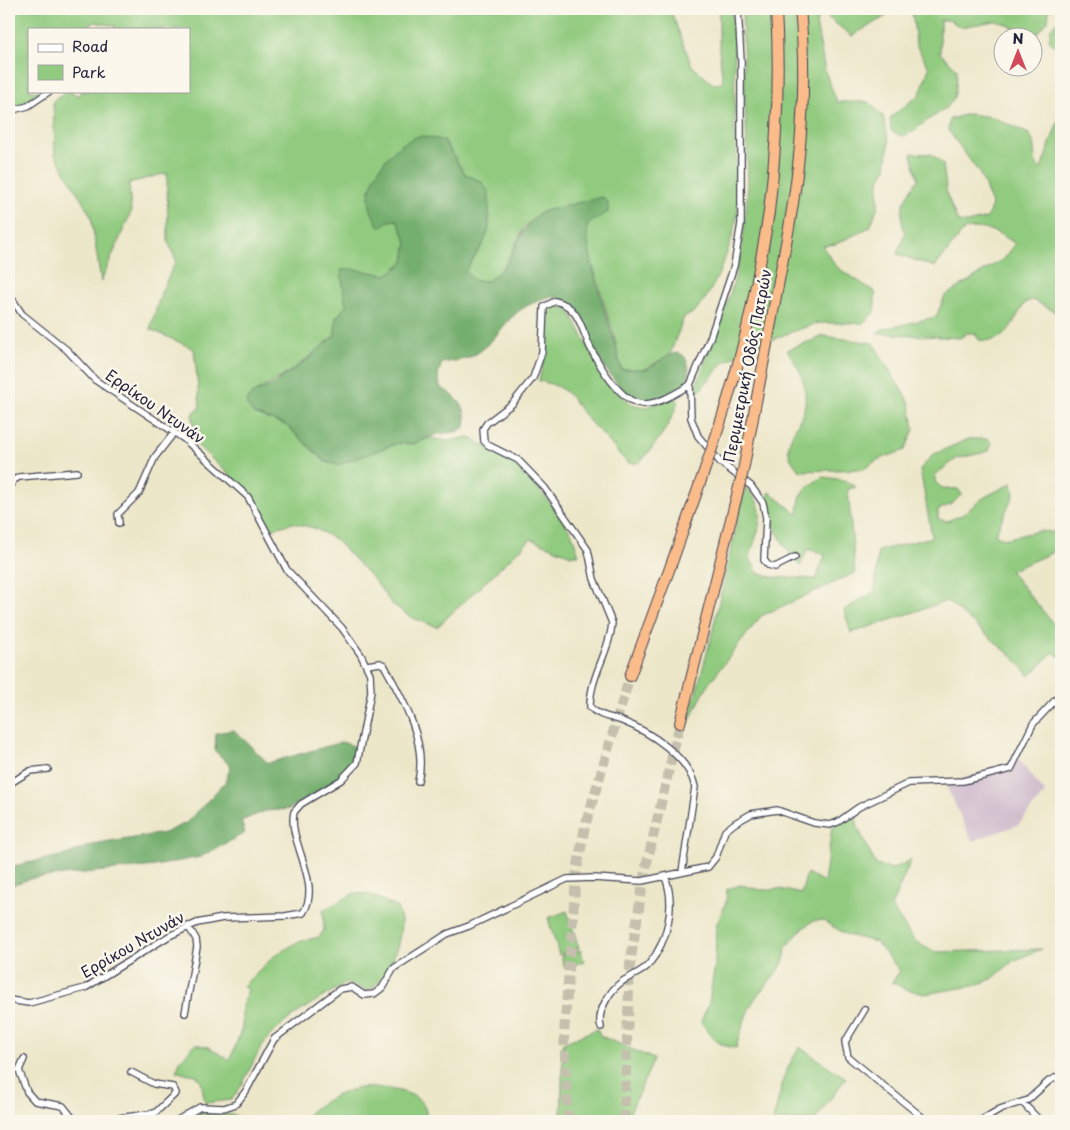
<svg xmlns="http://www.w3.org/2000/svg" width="1070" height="1130" viewBox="0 0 1070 1130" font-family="'Playpen Sans',sans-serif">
  <rect width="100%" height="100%" fill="#fbf7ec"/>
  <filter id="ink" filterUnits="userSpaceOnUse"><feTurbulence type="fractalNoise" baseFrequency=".02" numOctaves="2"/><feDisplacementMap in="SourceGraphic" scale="10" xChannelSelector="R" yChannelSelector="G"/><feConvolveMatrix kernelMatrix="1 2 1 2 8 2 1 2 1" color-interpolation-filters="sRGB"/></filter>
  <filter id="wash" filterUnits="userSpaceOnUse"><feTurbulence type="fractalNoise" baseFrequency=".0096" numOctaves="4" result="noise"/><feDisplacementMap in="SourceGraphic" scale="20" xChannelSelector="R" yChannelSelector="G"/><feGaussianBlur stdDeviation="1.12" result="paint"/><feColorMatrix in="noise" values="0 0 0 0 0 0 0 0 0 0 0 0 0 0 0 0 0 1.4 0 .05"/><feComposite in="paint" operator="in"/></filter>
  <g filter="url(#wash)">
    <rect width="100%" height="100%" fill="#ede7ca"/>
    <path fill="#d0bdcd" d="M 1019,759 L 1045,793 L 1018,825 L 972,841 L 946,785 Z"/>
    <path fill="#91cb7f" stroke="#5a765d" d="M 9,9 L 670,9 L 692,66 L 713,84 L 723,83 L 719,50 L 719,9 L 732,9 C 736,50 734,90 735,131 C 736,158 741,189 737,216 C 733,241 710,311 684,317 L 670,354 L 646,369 L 621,369 L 614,336 L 587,246 L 587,225 L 603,197 L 544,211 L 524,227 L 505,266 L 488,281 L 475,281 L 465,271 C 491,233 495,227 482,182 L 465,174 L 444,140 L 388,221 L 397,220 L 407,242 L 404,262 L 387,275 L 352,269 L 342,280 L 346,306 L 336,318 L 335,335 C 309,358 283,379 251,394 L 254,414 L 286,425 L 325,462 L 338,465 L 398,443 L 413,444 L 429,438 L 449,441 L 468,437 L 516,463 L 547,499 L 572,534 L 579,555 L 571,555 L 531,539 L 437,627 L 410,617 L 391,603 L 375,581 L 335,539 L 314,528 L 293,523 L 271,529 L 252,496 L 196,444 L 192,414 L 200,407 L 194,349 L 150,329 L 161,293 L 176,260 L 168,242 L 167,173 L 129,183 L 131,212 L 101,282 L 91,216 L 55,154 L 53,101 L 68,91 L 79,96 L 81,91 L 189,91 L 189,29 L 114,29 L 115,26 L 95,22 L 83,29 L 29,29 L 29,91 L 40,91 L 20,106 L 9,106 Z
      M 742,9 L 898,9 L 852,36 L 822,13 L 816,23 L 825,71 L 837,102 L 869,102 L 883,116 L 889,141 L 886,169 L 879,181 L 878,206 L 870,227 L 836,244 L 822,246 L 838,268 L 875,292 L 875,312 L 863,323 L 818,323 L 783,335 L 724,362 L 700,390 L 695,390 C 706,355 722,320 733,285 C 743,251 746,216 748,182 Z
      M 912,9 L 1049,9 L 1048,21 L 1038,33 L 1022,33 L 1007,24 L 995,21 L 961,27 L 949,20 L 940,20 L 940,53 L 957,69 C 956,101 955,103 928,120 C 918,127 913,134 901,136 L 891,131 L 890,118 L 920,94 L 929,68 L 916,45 Z
      M 1061,17 L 1061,52 L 1049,41 L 1051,28 Z
      M 1061,113 L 1061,315 L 1033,300 L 1026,302 C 1012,320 1009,345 979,340 L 975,333 L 967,333 L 960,338 L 877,333 L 883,329 L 936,317 L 945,296 L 1006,257 L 1015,244 C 1000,232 985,226 965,229 L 935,267 L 897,254 L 905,233 C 897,210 905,198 918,179 L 911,153 L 931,154 L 943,164 L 947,195 L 958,222 L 967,223 L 987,218 L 992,204 L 980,174 L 948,130 L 950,119 L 968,114 L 992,117 L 1029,134 L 1033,142 L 1036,164 L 1041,169 Z
      M 556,303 L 571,313 L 601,373 L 615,391 L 632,404 L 645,407 L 675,398 L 678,400 C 673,422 654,447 639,463 L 628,463 C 619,455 613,446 605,437 C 601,432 595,428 591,423 C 571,401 572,387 539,381 L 545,354 L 547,309 Z
      M 824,336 L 873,343 L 910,404 L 914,429 L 905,450 L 877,460 L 864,469 L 800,471 C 773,445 802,428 805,404 C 807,381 799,368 787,350 Z
      M 969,439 L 988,439 L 992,444 L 989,451 L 956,459 L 935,475 L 935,482 L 942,488 L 958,489 L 962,494 L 953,503 L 938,510 L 938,519 L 947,521 L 962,515 L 983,498 L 1012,483 L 1014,495 L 995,534 L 1004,539 L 1039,531 L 1061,533 L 1060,549 L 1010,571 L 1061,633 L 1061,658 L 1053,652 L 1030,676 L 1014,658 L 947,601 L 851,633 L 844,610 L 875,591 L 878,551 L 932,537 L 920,469 L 934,454 Z
      M 823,477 L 845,480 L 856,487 L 848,489 L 855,573 L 761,616 L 709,683 L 687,725 L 710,642 L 745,487 C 772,510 756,531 750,558 L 758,573 L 772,577 L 816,579 L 825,555 L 808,549 L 800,566 C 781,543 772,527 767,498 L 770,492 L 798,515 C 799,492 804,488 823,477 Z
      M 855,812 L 858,828 L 876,865 L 892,869 L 911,860 L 891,907 C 910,929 906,941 936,952 L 1042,949 L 1013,961 L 992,979 L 973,986 L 924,994 L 905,989 L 892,982 L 900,971 L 876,942 L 847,935 L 822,920 L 813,921 L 802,929 L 786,947 C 785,973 767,980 754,1000 C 745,1014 741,1032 736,1048 C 718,1046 710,1037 701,1021 L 709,1003 L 715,964 L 716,926 L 726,902 L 727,889 L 741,885 L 761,890 L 780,889 L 801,894 L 807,873 L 824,882 L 832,827 Z
      M 355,893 L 368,894 L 397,907 C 398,911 401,917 401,922 C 401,945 388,980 367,991 L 346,983 C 320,999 278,1021 262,1046 C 251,1063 245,1085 231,1100 L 205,1103 L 201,1081 L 196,1075 L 176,1072 L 180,1061 L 195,1044 L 208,1047 L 230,1060 L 242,1028 L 242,1006 L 248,989 L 243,986 L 275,955 L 298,942 L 319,937 L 324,930 L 323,910 Z
      M 567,911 L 579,948 L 559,955 L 548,918 Z
      M 580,950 L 584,961 L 565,968 L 561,956 Z
      M 597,1029 L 601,1036 L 654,1059 L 626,1121 L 561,1121 L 563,1043 Z
      M 799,1047 L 846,1078 L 814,1121 L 773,1121 L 784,1076 Z
      M 379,1088 C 400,1090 430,1094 426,1121 L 302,1121 C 313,1106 337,1093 355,1089 C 362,1087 371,1088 379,1088 Z
      M 201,1113 C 216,1116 229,1112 242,1118 L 242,1121 L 180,1121 L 187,1116 Z"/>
    <path fill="#74af6e" stroke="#4b6854" d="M 420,136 L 443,140 L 465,174 L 482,182 L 489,193 L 489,229 L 483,244 L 465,271 L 475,281 L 488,281 C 494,276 501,271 505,265 C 519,245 522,223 544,211 L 603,197 L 608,203 L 608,212 L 587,225 C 588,272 611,321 621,369 C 629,369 637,370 645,369 C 654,367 661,358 669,355 C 688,347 691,369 688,382 C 674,392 649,409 632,398 C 626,394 621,387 616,382 C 607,371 597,357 591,343 C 584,324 577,299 552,297 C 548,296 542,299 538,301 C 503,313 500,342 472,356 C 464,361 451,361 442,363 L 438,373 L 440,387 C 456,396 469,407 465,427 L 456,432 L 438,434 L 413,444 L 398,443 L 338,465 L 326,462 L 286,425 L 254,414 L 246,404 L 251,394 L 272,385 L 308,359 L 335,335 L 336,318 L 346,306 L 341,270 L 352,269 L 387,275 L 404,262 L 407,242 L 397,220 L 388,221 L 380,228 C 374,219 368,206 369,195 C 373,170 396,142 420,136 Z
      M 234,730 L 268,763 L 342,742 L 354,746 L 356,749 L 355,760 L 350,769 L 335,781 L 289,809 L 265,811 L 241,821 L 245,833 L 200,857 L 155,866 L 33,878 L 9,886 L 9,867 L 65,855 L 92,845 L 164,833 L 188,822 L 225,782 L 231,766 L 215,751 L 216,733 Z"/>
  </g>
  <g filter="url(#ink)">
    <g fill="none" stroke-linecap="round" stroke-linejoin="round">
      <path stroke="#c4c0ad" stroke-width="10" stroke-dasharray="10 5" stroke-linecap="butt" d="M 568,1121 L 564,1034 L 576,876 L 585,826 L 630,676
        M 624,1121 L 630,964 L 645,871 L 680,723"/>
      <defs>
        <path id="street" d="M 738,9 L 741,61 L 741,224 L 734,266 L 710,338 L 690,385 L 691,418 L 698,436 L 720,462 L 751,486 L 763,503 L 766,518 L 764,560 L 768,565 L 775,567 L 795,557
          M 9,111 L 28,106 L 50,91
          M 9,294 L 22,314 L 67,350 L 95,380 L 184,439 L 248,497 L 287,570 L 342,628 L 361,655 L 370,674 L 371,692 L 357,763 L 341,780 L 301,804 L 294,812 C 287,840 323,884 303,913 L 285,916 L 223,918 L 197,923 L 169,936 L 85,988 L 29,1003 L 9,1000
          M 9,488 L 14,480 L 19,477 L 77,472
          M 119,523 L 118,514 L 139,493 L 155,457 L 173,434
          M 367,665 L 380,663 L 384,665 C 402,698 428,742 418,781
          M 9,784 L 30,771 L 48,769
          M 682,872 L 695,787 C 689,757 650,732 622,721 C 611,717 598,716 590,707 C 590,675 610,652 612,623 L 594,579 L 588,550 L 545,488 L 518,460 L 488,445 L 484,441 L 483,429 L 487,423 L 512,404 L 533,378 L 542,352 L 544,307 L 555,301 C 579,306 581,328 590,347 C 599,365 621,403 643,404 C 660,404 676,393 690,385
          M 865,1009 L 845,1042 L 848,1057 L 927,1121
          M 185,1013 L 197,947 L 196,939 L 188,926
          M 601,1027 C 596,1011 611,989 623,981 C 632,975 643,972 649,964 C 668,941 676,904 665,877
          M 24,1059 L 19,1070 L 27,1092 L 35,1101 L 63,1106 L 75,1121
          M 1022,1102 L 1040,1121
          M 38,1121 L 56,1121
          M 110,1121 L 119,1118 L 155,1113 L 176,1093 L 173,1087 L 154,1084 L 131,1072
          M 176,1121 L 200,1107 L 224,1108 L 236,1104 L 246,1091 L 274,1039 L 340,989 L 352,987 L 364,995 L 374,994 L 382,988 L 394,968 L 447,934 L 469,926 L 567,879 L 593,878 L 642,881 L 708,867 L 716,857 L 725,831 L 735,823 L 751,814 L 777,810 L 814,823 L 830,825 L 838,822 L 859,807 L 909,783 L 963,781 L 1011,769 L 1033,724 L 1061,694
          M 980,1121 L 1000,1109 L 1028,1100 L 1049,1081 L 1061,1075"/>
        <path id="highway" d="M 769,212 C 777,144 780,77 776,9
          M 790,222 C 802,152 807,80 800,9
          M 630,676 L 671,565
          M 680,723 L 713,591"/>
      </defs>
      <use href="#street" stroke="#404050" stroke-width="8"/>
      <use href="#highway" stroke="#404050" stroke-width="12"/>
      <use href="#street" stroke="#fff" stroke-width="5.5"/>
      <use href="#highway" stroke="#fabc8b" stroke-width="10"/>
      <defs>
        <path id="highway-bridge" d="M 671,565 C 695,497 720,430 739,360 C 752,311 761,261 769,212
          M 713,591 L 743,471 L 790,222"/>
      </defs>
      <use href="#highway-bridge" stroke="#404050" stroke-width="12" stroke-linecap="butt"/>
      <use href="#highway-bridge" stroke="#fabc8b" stroke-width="10"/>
    </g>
  </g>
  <g text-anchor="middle" stroke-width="5" stroke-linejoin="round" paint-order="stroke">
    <g font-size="15" fill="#22223b" stroke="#fbf7ec">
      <text transform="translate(748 366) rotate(-79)" y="5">Περιμετρική Οδός Πατρών</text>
      <text transform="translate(155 407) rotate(35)" y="5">Ερρίκου Ντυνάν</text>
      <text transform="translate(133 945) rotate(-30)" y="5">Ερρίκου Ντυνάν</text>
    </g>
  </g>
  <rect width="1070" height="1130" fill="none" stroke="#fbf7ec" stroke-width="30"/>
  <rect x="28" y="28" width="162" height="65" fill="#fbf7ec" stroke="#a4a2a5"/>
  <rect x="38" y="44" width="25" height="8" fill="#ffffff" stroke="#a4a2a5"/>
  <text x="72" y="52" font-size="15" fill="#22223b">Road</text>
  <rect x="38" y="65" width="25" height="15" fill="#91cb7f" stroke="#a4a2a5"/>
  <text x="72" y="78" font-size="15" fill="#22223b">Park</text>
  <g transform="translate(1018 52)"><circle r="24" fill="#fbf7ec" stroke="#a4a2a5"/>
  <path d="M0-4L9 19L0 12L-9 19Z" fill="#d1495b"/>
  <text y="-8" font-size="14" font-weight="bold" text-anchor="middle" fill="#22223b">N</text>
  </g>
</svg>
